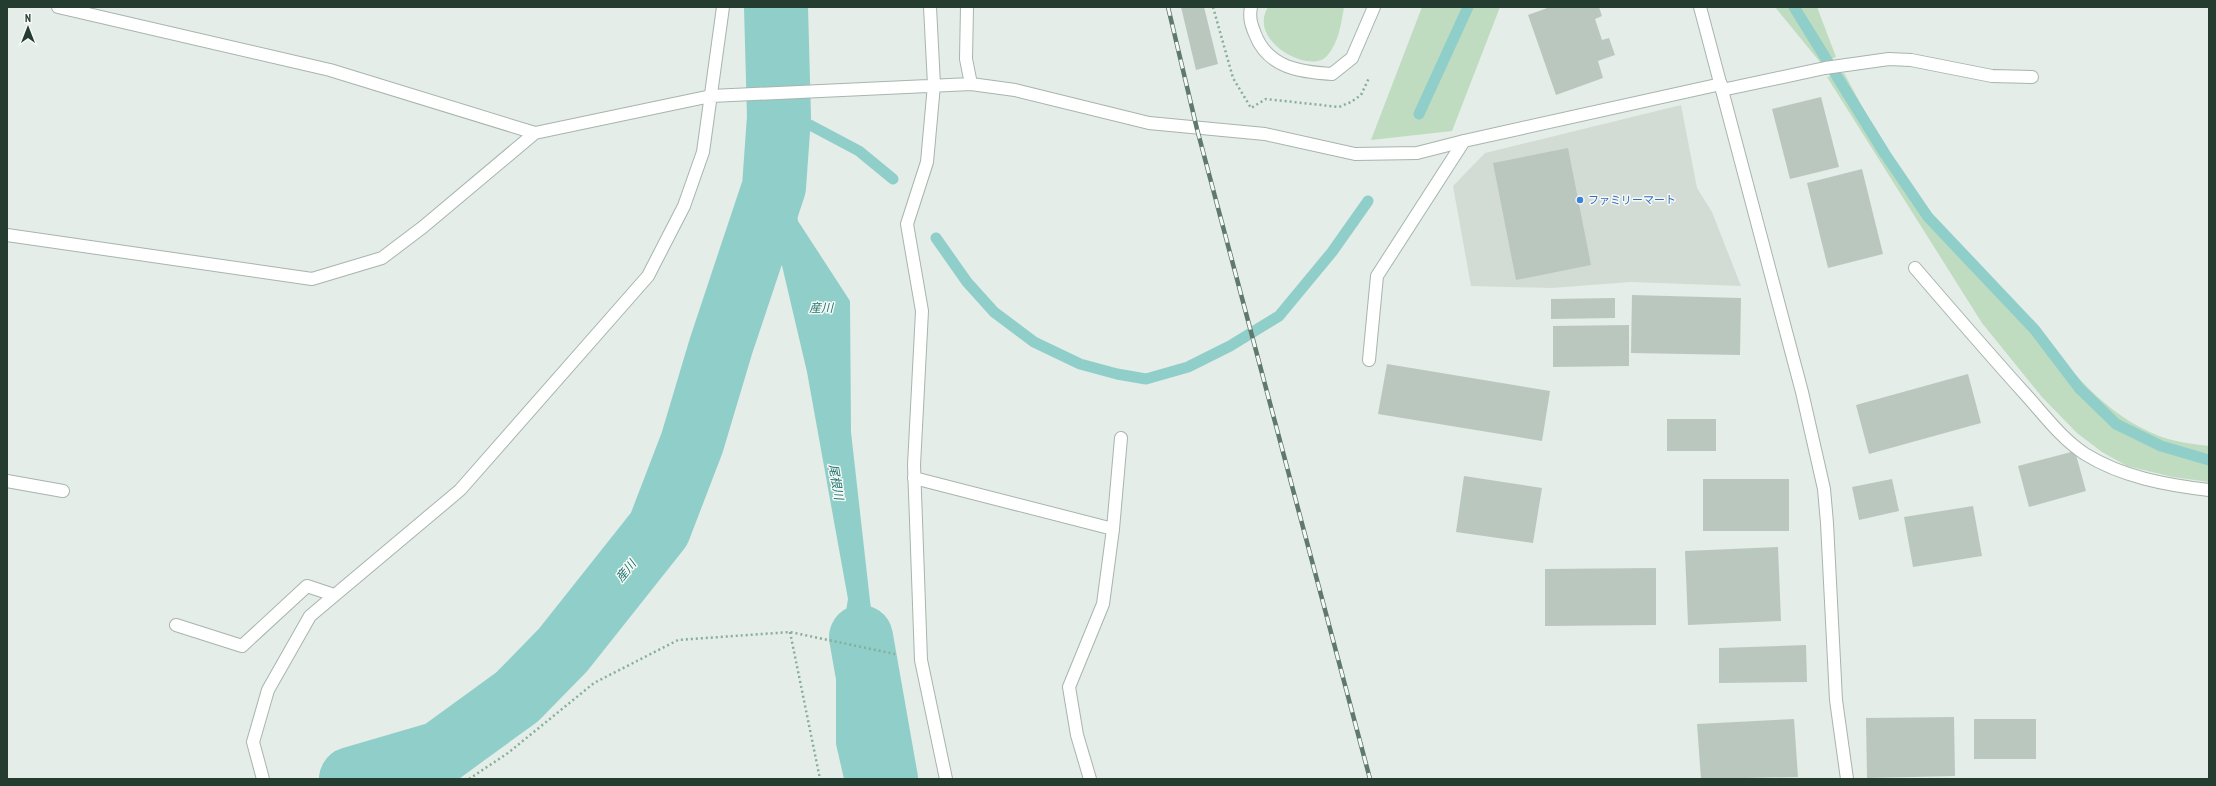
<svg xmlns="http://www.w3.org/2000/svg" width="2216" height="786" viewBox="0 0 2216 786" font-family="'PT Sans Narrow','Noto Sans JP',sans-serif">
  <rect width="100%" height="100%" fill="#e4ede7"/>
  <path fill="#d2dcd5" d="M 1681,105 L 1697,188 L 1712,212 L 1741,286 L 1631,282 L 1551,288 L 1471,286 L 1453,186 L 1485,153 Z"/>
  <path fill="#bfdcc0" d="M 1268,7 L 1344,7 C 1341,24 1339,42 1327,56 C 1310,75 1247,41 1268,7 Z
    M 1422,7 L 1500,7 L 1452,131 L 1371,140 Z
    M 1775,7 L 1817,7 L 1836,57 L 1820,62 Z
    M 1844,73 C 1870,120 1896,174 1930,215 C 1955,246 1986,270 2012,300 C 2057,350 2093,410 2159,436 C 2174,442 2193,444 2209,446 L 2209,482 L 2173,477 L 2127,466 L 2102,452 L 2077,433 L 2042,397 L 1982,323 L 1827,77 Z"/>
  <path fill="#90cec9" d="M 766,7 L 788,7 L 794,62 L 786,146 L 798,221 L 850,301 L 851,432 L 870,601 L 883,690 L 868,768 L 872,779 L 844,779 L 836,744 L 836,671 L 848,599 L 807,372 L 772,223 L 769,203 L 771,127 Z"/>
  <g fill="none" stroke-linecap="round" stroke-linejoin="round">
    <path stroke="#90cec9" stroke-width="11" d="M 1794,7 L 1885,154 L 1928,217 L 2035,330 L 2079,388 L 2116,424 L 2161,446 L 2209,460
      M 1419,114 L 1468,7
      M 779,117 L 810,125 L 859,151 L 893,179
      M 936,238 L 967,282 L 994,312 L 1034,342 L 1080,364 L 1117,374 L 1146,379 L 1188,367 L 1230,346 L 1279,316 L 1332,252 L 1368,201"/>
    <path stroke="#90cec9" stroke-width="64" d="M 861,637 L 886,779
      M 351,779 L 440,753 L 517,697 L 563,650 L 659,529 L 692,443 L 721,346 L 774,187 L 779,117 L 776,7"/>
  </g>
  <path fill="#bac7bf" d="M 1181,7 L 1204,7 L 1218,64 L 1196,70 Z
    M 1550,7 L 1599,7 L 1602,16 L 1595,19 L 1602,40 L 1609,38 L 1615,55 L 1598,61 L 1603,78 L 1556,95 L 1528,15 Z
    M 1821,97 L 1839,167 L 1790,179 L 1772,109 Z
    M 1568,148 L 1591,265 L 1516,280 L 1493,163 Z
    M 1862,169 L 1883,254 L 1828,268 L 1807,183 Z
    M 1632,295 L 1741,298 L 1740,355 L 1631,353 Z
    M 1615,298 L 1615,318 L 1551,319 L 1551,299 Z
    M 1629,325 L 1629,366 L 1553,367 L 1553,326 Z
    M 1387,364 L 1550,391 L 1542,441 L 1378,414 Z
    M 1968,374 L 1981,423 L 1869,454 L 1856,405 Z
    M 1667,419 L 1716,419 L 1716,451 L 1667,451 Z
    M 2075,451 L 2086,491 L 2029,507 L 2018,466 Z
    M 1464,476 L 1542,488 L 1533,543 L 1456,532 Z
    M 1703,479 L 1789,479 L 1789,531 L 1703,531 Z
    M 1892,479 L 1899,511 L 1859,520 L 1852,487 Z
    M 1973,506 L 1982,556 L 1913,567 L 1904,517 Z
    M 1778,547 L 1781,621 L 1688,625 L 1685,551 Z
    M 1656,568 L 1656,625 L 1545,626 L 1545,569 Z
    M 1806,645 L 1807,682 L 1719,683 L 1719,648 Z
    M 1954,717 L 1955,776 L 1867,778 L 1866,718 Z
    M 1794,719 L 1798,777 L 1701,779 L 1697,724 Z
    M 1974,719 L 2036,719 L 2036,759 L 1974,759 Z"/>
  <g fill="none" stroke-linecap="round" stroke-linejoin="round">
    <defs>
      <path id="service" d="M 1251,7 C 1249,18 1251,24 1255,34 C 1268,68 1300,72 1332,74 L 1352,58 L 1374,7
        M 1722,90 L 1825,68 L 1889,59 L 1911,60 L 1992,76 L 2032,77
        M 1369,360 L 1377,276 L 1464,141
        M 914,478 L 1113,529
        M 7,481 L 63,491"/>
      <path id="minor" d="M 58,7 L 330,70 L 535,133 L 711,96 L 971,84 L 1015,90 L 1149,123 L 1265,134 L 1355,154 L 1417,153 L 1464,141 L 1721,84
        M 930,7 L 934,85 L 927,162 L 907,224 L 922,311 L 914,465 L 921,660 L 946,779
        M 967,7 L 966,59 L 971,84
        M 7,235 L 312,279 L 382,258 L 423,227 L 535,133
        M 1915,268 C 1952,311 1989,354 2027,396 C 2045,416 2062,439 2085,454 C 2122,477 2166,485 2209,490
        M 176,625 L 242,646 L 307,586 L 334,595
        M 263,779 L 253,742 L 268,690 L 310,616 L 460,490 L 648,276 L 684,206 L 703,152 L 723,7
        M 1090,779 L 1077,735 L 1069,687 L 1103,604 L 1113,529 L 1121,438"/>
      <path id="tertiary" d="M 1700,7 L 1802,392 L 1824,489 L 1827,523 L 1836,700 L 1847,779"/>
    </defs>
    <use href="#service" stroke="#a7b5ad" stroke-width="14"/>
    <use href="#minor" stroke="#a7b5ad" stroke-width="14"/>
    <use href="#tertiary" stroke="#a7b5ad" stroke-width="14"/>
    <path stroke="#87ae99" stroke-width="2.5" stroke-dasharray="2 3" stroke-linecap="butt" d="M 1213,7 L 1233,78 L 1251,108 L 1266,99 L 1339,107 L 1351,102 L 1361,95 L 1369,78
      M 790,632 L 820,779
      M 469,779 L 508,753 L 594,683 L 678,640 L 790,632 L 895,654"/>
    <use href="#service" stroke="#fff" stroke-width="12"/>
    <use href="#minor" stroke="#fff" stroke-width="12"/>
    <use href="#tertiary" stroke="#fff" stroke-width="12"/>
    <defs>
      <path id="rail" d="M 1168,7 L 1197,129 L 1370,779"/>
    </defs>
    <use href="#rail" stroke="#5f796c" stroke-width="4.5"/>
    <use href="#rail" stroke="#f5f9f6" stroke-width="3" stroke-dasharray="9" stroke-linecap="butt"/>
  </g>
  <circle fill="#3f7fe0" stroke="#f5f9f6" stroke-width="1.5" cx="1580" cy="200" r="4"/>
  <g text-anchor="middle" stroke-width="3" stroke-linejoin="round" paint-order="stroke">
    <g font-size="11" fill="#366cbe" stroke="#f5f9f6" text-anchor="start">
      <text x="1588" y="204">ファミリーマート</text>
    </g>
    <g font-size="12" font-style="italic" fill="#227670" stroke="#f5f9f6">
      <text x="821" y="312">産川</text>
      <text transform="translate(836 482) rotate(80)" y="4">尾根川</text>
      <text transform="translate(626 571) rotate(-51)" y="4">産川</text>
    </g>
  </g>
  <rect width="2216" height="786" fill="none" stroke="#253d31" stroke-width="16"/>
  <g transform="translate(28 28)" stroke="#f5f9f6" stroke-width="3" paint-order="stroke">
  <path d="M0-3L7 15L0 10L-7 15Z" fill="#253d31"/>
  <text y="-6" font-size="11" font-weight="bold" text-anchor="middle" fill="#253d31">N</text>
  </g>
</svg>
